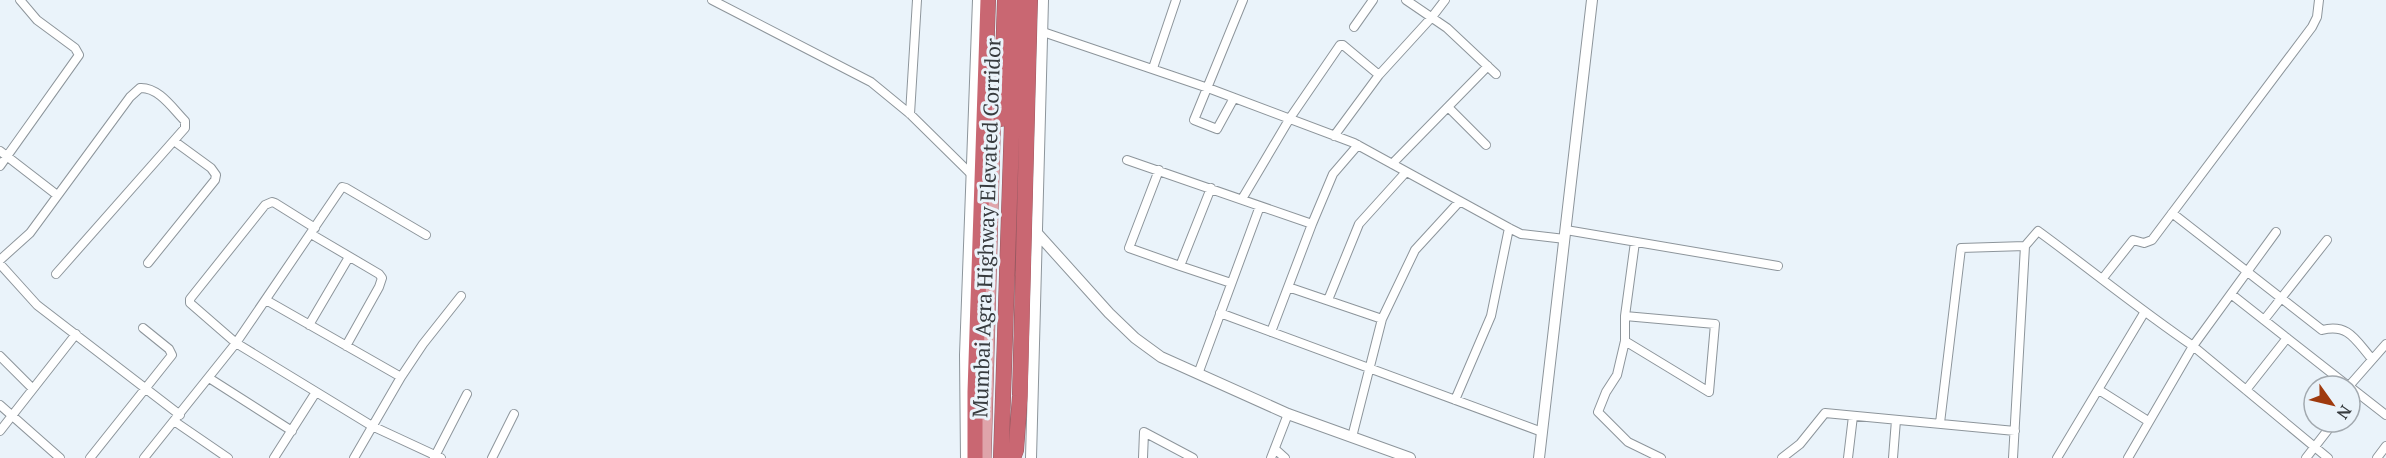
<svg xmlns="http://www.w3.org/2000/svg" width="2386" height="458" viewBox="0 0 2386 458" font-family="'PT Serif',serif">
  <rect width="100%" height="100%" fill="#eaf3fa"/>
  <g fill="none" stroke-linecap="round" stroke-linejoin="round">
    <defs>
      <path id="minor" d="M 712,0 L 871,82 L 910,114 L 972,175
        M 1406,0 L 1447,28 L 1496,74
        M 1354,27 L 1373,0
        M 1043,32 L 1208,88 L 1354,143 L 1509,228 L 1521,234 L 1565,239
        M 1153,68 L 1176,0
        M 1234,98 L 1217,129 L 1194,120 L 1243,0
        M 1448,107 L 1486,145
        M 910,114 L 917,0
        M 1334,136 L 1379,75 L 1432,17 L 1445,0
        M 0,151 L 57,195
        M 1127,160 L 1312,224
        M 1392,164 L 1488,66
        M 0,166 L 79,55 L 75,48 L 37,20 L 20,0
        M 1159,170 L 1129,248 L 1180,266
        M 1211,188 L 1180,266 L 1231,283
        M 1242,199 L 1290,118 L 1340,45 L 1343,45 L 1379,75
        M 2172,213 L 2322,330 C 2349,323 2356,341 2372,359
        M 315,228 L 275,203 L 272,202 L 265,205 L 190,299 L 190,303 L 236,343 L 372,426 L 441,458
        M 1566,230 L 1778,266
        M 2276,232 L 2193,346 L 2328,458
        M 311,234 L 379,274 L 382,278 L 379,287 L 346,346
        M 1635,242 L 1625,316 L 1625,341 L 1617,375 L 1606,392 L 1598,412 L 1628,442 L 1661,458
        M 0,260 L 30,233 L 130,97 L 140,88 C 159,87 173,109 185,121 L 185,128 L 56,274
        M 148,263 L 215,180 L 216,175 L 211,168 L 174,141
        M 0,264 L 37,305 L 180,415
        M 2103,278 L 2133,240 L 2144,243 L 2152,240 L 2312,27 L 2317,17 L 2319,0
        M 1288,287 L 1382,319
        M 2231,294 L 2348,386
        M 266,300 L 401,377
        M 1328,300 L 1359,224 L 1406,172
        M 1220,313 L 1542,432
        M 1625,316 L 1715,324 L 1709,392 L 1625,341
        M 2264,320 L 2327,240
        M 309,325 L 349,257
        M 1271,332 L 1312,224 L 1333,174 L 1358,145
        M 0,356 L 33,389
        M 1198,374 L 1260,206
        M 209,378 L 292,431
        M 2349,386 L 2386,344
        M 2350,387 L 2386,415
        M 2099,390 L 2148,421
        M 2246,390 L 2287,338
        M 1455,400 L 1491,316 L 1509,228
        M 2350,403 L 2357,393
        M 0,405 L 60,458
        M 174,421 L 228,458
        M 1940,423 L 1961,248 L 2025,246
        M 0,431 L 76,334
        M 1352,437 L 1382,319 L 1415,250 L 1459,202
        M 1275,449 L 1285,458
        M 90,458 L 172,355 L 169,349 L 143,328
        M 144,458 L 236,343 L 342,187 L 346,188 L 426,235
        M 274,458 L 316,392
        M 354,458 L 401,377 L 423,344 L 461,296
        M 434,458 L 467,394
        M 492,458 L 514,414
        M 1143,458 L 1144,432 L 1193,458
        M 1271,458 L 1288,414
        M 1782,458 L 1800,444 L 1825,413 L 2015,431
        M 1848,458 L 1853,416
        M 1893,458 L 1896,420
        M 2013,458 L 2025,246 L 2038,231 C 2090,269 2140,310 2193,346 L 2128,458
        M 2057,458 L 2144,313
        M 2306,458 L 2334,422
        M 2377,458 L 2386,446"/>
      <path id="tertiary" d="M 1037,233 L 1109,313 L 1135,338 L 1161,357 L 1288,414 L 1410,458
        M 966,458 L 965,355 L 978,0
        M 1031,458 L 1043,0
        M 1539,458 L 1592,0"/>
      <path id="primary" d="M 984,458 L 994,103"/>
      <path id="motorway" d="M 1001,119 L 1005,0
        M 975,458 L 975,392 L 988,0
        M 1001,458 L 1016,0
        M 1013,458 L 1016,450 L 1020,396 L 1030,0"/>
    </defs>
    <use href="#minor" stroke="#8d959b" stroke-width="10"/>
    <use href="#tertiary" stroke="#8d959b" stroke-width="12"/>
    <use href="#primary" stroke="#965860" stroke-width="15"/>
    <use href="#motorway" stroke="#965860" stroke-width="16"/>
    <use href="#minor" stroke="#fff" stroke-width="8"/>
    <use href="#tertiary" stroke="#fff" stroke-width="10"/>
    <use href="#primary" stroke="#dfa4aa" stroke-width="14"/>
    <use href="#motorway" stroke="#c96772" stroke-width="15"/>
  </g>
  <g text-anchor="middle" stroke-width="6" stroke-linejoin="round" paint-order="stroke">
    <g font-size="21" fill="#373b3e" stroke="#eaf3fa">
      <text transform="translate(987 228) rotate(-88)" y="7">Mumbai Agra Highway Elevated Corridor</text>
    </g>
  </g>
  <g transform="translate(2332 404) rotate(124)"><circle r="28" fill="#eaf3fa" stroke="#a2a9af" stroke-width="1.5"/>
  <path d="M0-4.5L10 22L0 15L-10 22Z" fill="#9f3a0e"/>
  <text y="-9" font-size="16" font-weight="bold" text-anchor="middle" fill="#373b3e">N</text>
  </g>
</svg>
